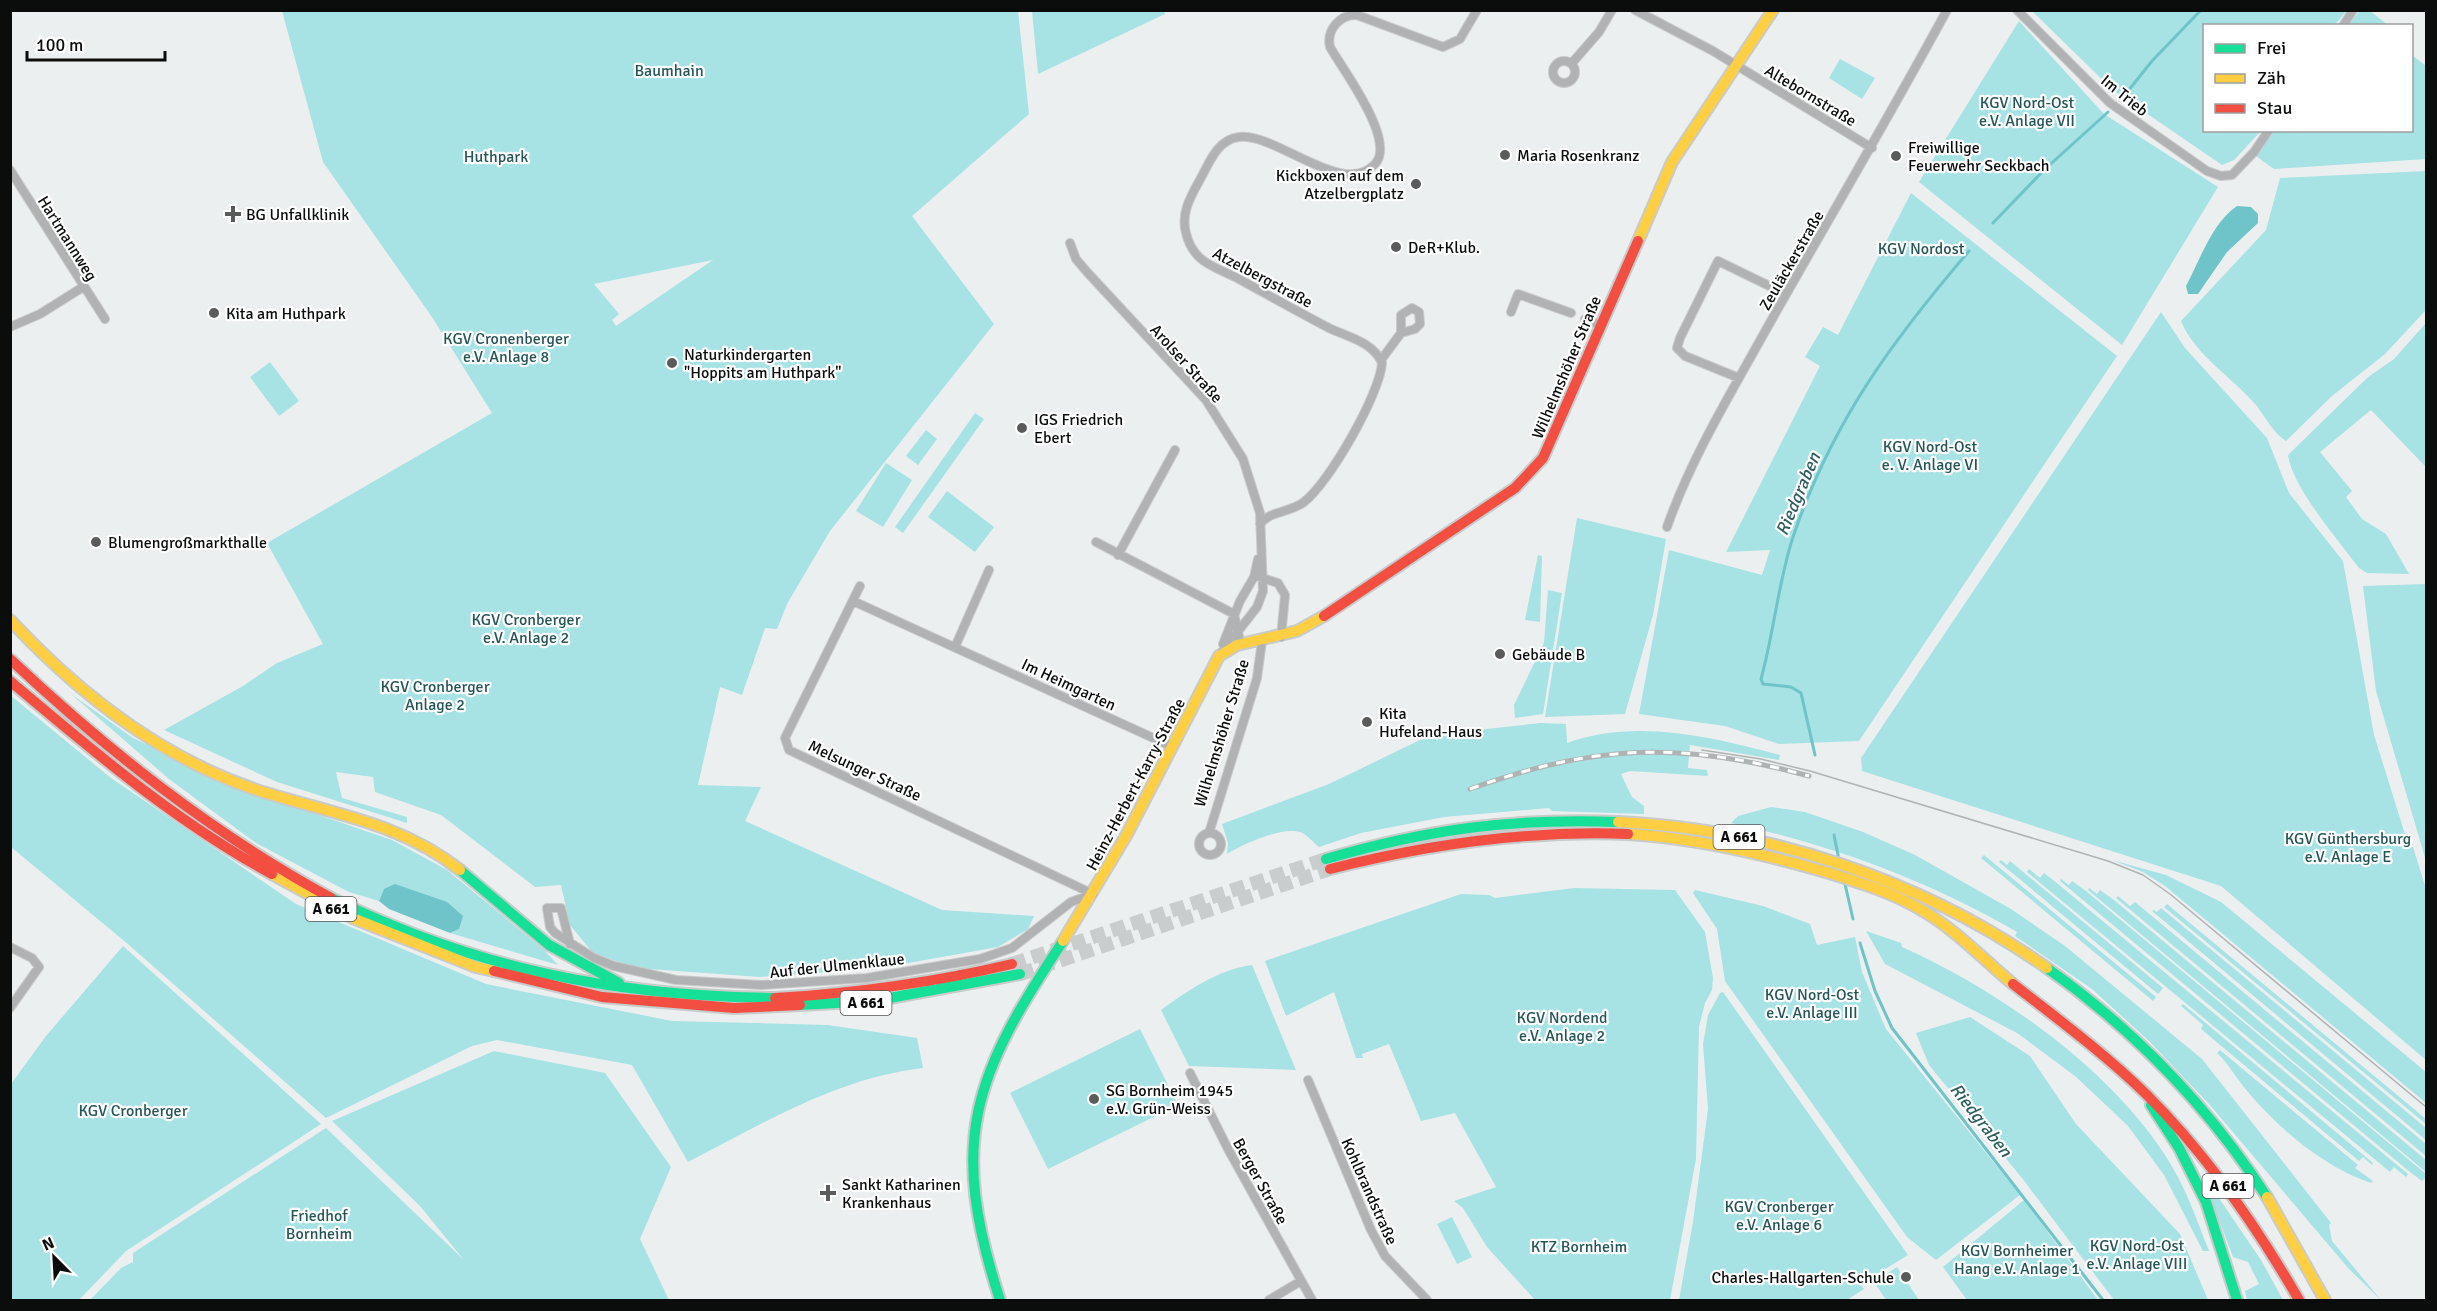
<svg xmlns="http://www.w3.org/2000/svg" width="2437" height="1311" viewBox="0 0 2437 1311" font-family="Signika,sans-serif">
  <rect width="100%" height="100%" fill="#ecefef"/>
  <path fill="#a7e2e5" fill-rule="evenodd" d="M 1164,10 L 1165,14 L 1038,74 L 1032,11 Z
    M 2360,10 L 2370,11 L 2388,25 L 2349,25 Z
    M 282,11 L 1018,11 L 1029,114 L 912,216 L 994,324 L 830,531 L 787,604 L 777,629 L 765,628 L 742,695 L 720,687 L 698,785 L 761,787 L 745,821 L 942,910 L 1034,916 L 1028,929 L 998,947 L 875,969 L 760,977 L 635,968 L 593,953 L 570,925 L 561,885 L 535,887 L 441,815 L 375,792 L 373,777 L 336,772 L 342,798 L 407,817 L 407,823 L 277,782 L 164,730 L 243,686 L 277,663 L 323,644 L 267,543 L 492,413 L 432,317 L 323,162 ZM 713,260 L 616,326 L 612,320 L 619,314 L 594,284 Z
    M 2032,11 L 2346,11 L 2335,25 L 2204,26 L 2204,130 L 2261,131 L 2234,160 L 2222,165 L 2114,91 Z
    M 2019,21 L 2104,114 L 2218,187 L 2122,345 L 1919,182 Z
    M 2412,55 L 2426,66 L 2426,159 L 2274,169 L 2256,156 L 2274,131 L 2412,130 Z
    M 1840,59 L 1875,78 L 1862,99 L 1829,78 Z
    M 2426,171 L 2426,310 L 2385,354 L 2332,396 L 2286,441 C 2273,433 2265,416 2256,405 C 2232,377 2195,355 2181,321 L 2266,230 L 2280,178 Z
    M 1911,193 L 2117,356 L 1859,741 L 1779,744 L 1725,726 L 1639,714 L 1669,550 L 1762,575 L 1770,550 L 1726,552 L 1820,366 L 1805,357 L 1823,327 L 1838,335 Z
    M 2161,312 L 2185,348 L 2267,438 L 2289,493 L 2343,561 L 2374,735 L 2409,847 L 2413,847 L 2426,889 L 2426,1060 L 2221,886 L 1862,771 L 1861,758 Z
    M 2426,323 L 2426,467 L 2371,410 L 2320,452 L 2352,491 L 2346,497 L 2362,519 L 2386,534 L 2409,574 L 2367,573 L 2359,568 C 2339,541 2292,487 2288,455 L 2368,377 L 2394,359 Z
    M 270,362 L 299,401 L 279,416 L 250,377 Z
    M 975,413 L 984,419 L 903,533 L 895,527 Z
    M 926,430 L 937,439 L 918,465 L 906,456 Z
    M 886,463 L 912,480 L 883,527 L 856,511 Z
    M 947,491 L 994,527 L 975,552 L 928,517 Z
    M 1577,518 L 1666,539 L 1653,615 L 1625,714 L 1545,717 Z
    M 1538,555 L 1542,556 L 1540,622 L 1525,620 Z
    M 2426,584 L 2426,861 L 2376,691 L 2363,586 Z
    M 1548,590 L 1562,593 L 1543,714 L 1515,718 L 1514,705 L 1544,643 Z
    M 71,694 L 133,738 L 234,786 L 392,840 L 447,870 L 543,949 L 558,965 L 450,933 L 459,929 L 384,889 L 379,901 L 349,892 L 256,843 L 169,779 Z
    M 10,695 L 111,778 L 296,904 L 486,984 L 672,1021 L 828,1025 L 917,1038 L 923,1068 C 837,1078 764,1123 688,1162 L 632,1065 L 497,1040 L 472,1046 L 326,1118 L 129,945 L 11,847 Z
    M 1541,723 L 1566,724 L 1567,743 C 1635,718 1712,737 1780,755 L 1779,760 L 1690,745 L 1688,768 L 1707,770 L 1708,776 L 1630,771 L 1621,774 L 1632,797 L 1644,806 L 1644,814 L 1552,811 L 1549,808 L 1444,817 L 1361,833 L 1319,847 C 1313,842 1306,834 1300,832 C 1280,827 1243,844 1227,854 L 1228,843 L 1222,824 L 1329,784 L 1420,740 L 1458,732 Z
    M 1771,807 L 1805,812 L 1863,832 L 1915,855 L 2011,909 L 2065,946 L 2202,1059 L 2331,1223 L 2329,1225 L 2332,1241 L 2381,1300 L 2349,1269 L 2209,1104 L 2149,1041 L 2092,989 L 2015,936 L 2017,932 C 1927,880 1832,845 1731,823 L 1738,816 Z
    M 1984,855 L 2156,997 L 2153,1001 L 1981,858 Z
    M 2001,860 L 2007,865 L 2010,861 L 2163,988 L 2158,994 L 1999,862 Z
    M 2112,860 L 2166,875 L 2221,902 L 2426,1072 L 2426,1103 L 2165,886 L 2143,872 Z
    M 2029,869 L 2040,878 L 2044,873 L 2058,884 L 2408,1174 L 2406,1177 L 2394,1167 L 2390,1172 L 2378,1162 L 2027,872 Z
    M 2061,879 L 2069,885 L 2072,881 L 2086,891 L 2426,1174 L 2426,1177 L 2422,1181 L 2410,1172 L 2060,881 Z
    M 1574,888 L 1675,890 L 1705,932 L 1713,978 L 1712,990 L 1705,1003 L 1699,1027 L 1696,1159 L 1670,1300 L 1535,1300 L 1487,1247 L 1463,1208 L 1454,1201 L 1496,1187 L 1455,1113 L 1421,1121 L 1389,1044 L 1362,1054 L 1363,1058 L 1356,1058 L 1334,992 L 1286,1016 L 1265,961 L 1461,894 L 1489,895 L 1495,898 Z
    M 2089,888 L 2097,894 L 2100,890 L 2114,900 L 2426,1160 L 2426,1172 L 2088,890 Z
    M 1695,890 L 1763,906 L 1810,924 L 1817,945 L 1855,937 L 1862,972 L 1886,1029 L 2020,1195 L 1936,1260 L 1907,1237 L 1725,981 L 1717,929 L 1693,893 Z
    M 2118,896 L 2130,906 L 2135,902 L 2426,1144 L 2426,1156 L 2116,898 Z
    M 2167,904 L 2426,1119 L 2426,1124 L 2164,907 Z
    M 2161,908 L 2426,1128 L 2426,1140 L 2152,911 L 2154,910 L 2157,912 Z
    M 1866,931 L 1901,943 L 1902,947 C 1998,990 2107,1066 2165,1155 C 2185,1185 2196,1218 2209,1251 L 2203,1251 L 2164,1175 L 2128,1126 L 2108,1107 L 2075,1076 L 2017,1033 L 1885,964 Z
    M 123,946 L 321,1124 L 126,1251 L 79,1300 L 11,1300 L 11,1084 L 46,1036 Z
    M 1252,965 L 1296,1070 L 1189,1066 L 1161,1010 C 1189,990 1217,970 1252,965 Z
    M 1723,992 L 1908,1255 L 1861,1284 L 1864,1289 L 1847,1300 L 1679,1300 L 1693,1222 L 1708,1109 L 1703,1044 L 1708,1015 L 1720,993 Z
    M 2183,1004 L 2373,1163 L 2372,1165 L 2363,1157 L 2359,1161 L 2201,1029 L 2203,1025 L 2181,1006 Z
    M 1970,1017 L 2030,1056 L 2076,1124 L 2180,1234 L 2208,1300 L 2114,1300 L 2022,1178 L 1929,1065 L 1916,1033 Z
    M 1140,1029 L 1178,1105 L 1048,1169 L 1010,1093 Z
    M 2220,1050 L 2358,1165 L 2355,1168 L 2373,1181 L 2371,1183 C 2324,1167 2280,1130 2248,1092 C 2237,1080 2228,1062 2217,1053 Z
    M 494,1051 L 605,1073 L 671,1167 L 640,1239 L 669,1300 L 90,1300 L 121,1268 L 133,1262 L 133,1253 L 326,1128 L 463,1259 L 420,1206 L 332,1121 Z
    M 2212,1188 L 2261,1260 L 2283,1300 L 2247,1300 L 2245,1291 L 2259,1284 L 2248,1262 L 2233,1257 L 2208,1191 Z
    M 2024,1200 L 2098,1300 L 1967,1300 L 1943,1267 Z
    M 1452,1217 L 1472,1257 L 1457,1264 L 1437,1224 Z
    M 1897,1267 L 1919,1300 L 1886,1300 L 1874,1282 Z"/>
  <path fill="#6ec4c8" d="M 2237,206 L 2251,207 L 2258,214 L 2258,223 L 2227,252 L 2198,294 L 2188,294 L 2186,286 C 2200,260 2212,223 2237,206 Z
    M 395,884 L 447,902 L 463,916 L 459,929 L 450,933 L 389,909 L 379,901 L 384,889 Z"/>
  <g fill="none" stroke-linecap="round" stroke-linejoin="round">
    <path stroke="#6ec4c8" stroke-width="3" d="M 2128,91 L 2152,61 L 2201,10
      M 1993,223 L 2044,170 L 2108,112
      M 1815,755 L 1801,693 L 1791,687 L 1763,684 L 1761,679 C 1774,632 1778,583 1793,537 C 1832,422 1892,341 1969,251
      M 1834,835 L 1839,860
      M 1845,884 L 1853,919
      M 1860,943 L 1875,991 L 1892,1028 L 2103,1300"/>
    <path stroke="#cacdcd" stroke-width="14" stroke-dasharray="14 7" stroke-linecap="butt" d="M 1012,964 L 1326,859
      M 1020,974 L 1330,869"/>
    <defs>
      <path id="street" d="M 1635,10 L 1713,51 L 1872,148
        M 2017,10 L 2110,103 L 2207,171 L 2221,176 L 2232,175 L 2254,152 L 2269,130
        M 2343,26 L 2353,10
        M1553 72a11 11 0 1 1 22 0a11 11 0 1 1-22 0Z
        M 1572,63 L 1599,32 L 1612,10
        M 10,170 L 105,319
        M 1070,243 L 1076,259 L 1087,272 L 1206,400 L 1243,459 L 1260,513 L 1263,591 L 1257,607 L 1222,652
        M 1511,312 L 1518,294 L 1571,313
        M 1585,319 L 1600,325
        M 10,327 L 40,314 L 83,287
        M 1381,360 L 1401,333 L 1415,329 L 1420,324 L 1419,312 L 1412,308 L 1401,315 L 1401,333
        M 1739,378 L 1685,356 L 1677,348 L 1680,338 L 1718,261 L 1786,294
        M 1260,524 C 1271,510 1290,513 1304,502 C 1329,483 1380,394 1382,363 C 1374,343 1349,337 1331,329 C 1300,313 1270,296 1239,279 C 1226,272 1209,267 1199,257 C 1193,251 1188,242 1186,233 C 1180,211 1193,193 1203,174 C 1211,158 1220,139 1239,137 C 1278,133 1343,199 1375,164 C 1397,141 1343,70 1330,47 C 1326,30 1340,14 1357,15 L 1443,47 L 1460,39 L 1477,10
        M 1667,527 C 1692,456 1731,393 1767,328 C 1827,222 1889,117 1947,10
        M 1096,542 L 1234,614 L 1240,641 L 1246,643
        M 1118,555 L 1175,450
        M 1259,577 L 1278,583 L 1285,595 L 1281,637
        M 860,586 L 785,738 L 789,750 L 1093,894
        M 853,601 L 1173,747
        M 1223,644 L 1240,601 L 1254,577 L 1258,559
        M 955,647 L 989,570
        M 1209,833 L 1257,678 L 1262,641
        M1199 844a11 11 0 1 1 22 0a11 11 0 1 1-22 0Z
        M 570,944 L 561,908 L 547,908 L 550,927 L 555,933 L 594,958 L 614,966 L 676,980 L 761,985 L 867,978 L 980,959 L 1012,948 L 1071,902 L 1093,894
        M 10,947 L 32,958 L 39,967 L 10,1008
        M 1190,1073 L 1228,1149 L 1312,1300
        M 1308,1080 L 1371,1230 L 1385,1256 L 1427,1300
        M 1269,1300 L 1301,1281"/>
      <path id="fast" d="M 1326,859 C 1429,829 1511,818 1618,822
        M 460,870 L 549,945 L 619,983
        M 331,898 C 477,969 613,996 775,998
        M 2047,968 C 2136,1031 2208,1106 2267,1197
        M 800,1005 L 873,1001 L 1020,974
        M 2151,1105 L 2179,1148 L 2206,1202 L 2237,1300
        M 1000,1300 C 948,1140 973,1077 1063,941"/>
      <path id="slow" d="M 1638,241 L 1672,162 L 1773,10
        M 10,620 C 79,694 158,756 254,789 C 326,813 399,821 460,870
        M 1618,822 C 1769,829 1924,881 2047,968
        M 1628,834 C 1696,838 1761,853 1826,872 C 1858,882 1891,892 1920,909 C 1955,929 1982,958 2013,984
        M 272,874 L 355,919 L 476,967 L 494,971
        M 1063,941 L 1126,836 L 1219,656 L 1237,645 L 1297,631 L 1324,616
        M 2267,1197 L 2325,1300"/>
      <path id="jam" d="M 1324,616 L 1515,488 L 1543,458 L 1638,241
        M 10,659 C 109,752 212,833 331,898
        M 10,681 C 93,751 176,822 272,874
        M 1330,869 C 1429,844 1526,830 1628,834
        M 494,971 L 602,997 L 734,1008 L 800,1005
        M 2013,984 C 2058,1019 2105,1054 2147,1095 C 2208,1156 2256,1225 2299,1300
        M 775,998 C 857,993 932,983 1012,964"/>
    </defs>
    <use href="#street" stroke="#c9caca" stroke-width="10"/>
    <use href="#fast" stroke="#c9caca" stroke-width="14"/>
    <use href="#slow" stroke="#c9caca" stroke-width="14"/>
    <use href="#jam" stroke="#c9caca" stroke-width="14"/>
    <use href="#street" stroke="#b1b2b3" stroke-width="8"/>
    <use href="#fast" stroke="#16e098" stroke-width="10"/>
    <use href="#slow" stroke="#ffcf43" stroke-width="10"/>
    <use href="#jam" stroke="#f24e42" stroke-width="10"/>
    <path stroke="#b0b3b3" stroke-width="1.5" d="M 1702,750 L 1761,759 L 1810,771 L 2108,861 L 2143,875 L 2170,894 L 2426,1107"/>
    <defs>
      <path id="rail" d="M 1470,789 C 1594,744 1681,741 1809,776"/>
    </defs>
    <use href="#rail" stroke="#b0b3b3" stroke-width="5"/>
    <use href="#rail" stroke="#fff" stroke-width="3" stroke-dasharray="9" stroke-linecap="butt"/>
  </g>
  <g fill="#5a5b5b" stroke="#fff" stroke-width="2">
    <circle cx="1505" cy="155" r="6"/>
    <circle cx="1896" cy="156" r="6"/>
    <circle cx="1416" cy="184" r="6"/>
    <path d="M230 205h6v6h6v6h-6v6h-6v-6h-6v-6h6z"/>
    <circle cx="1396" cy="247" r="6"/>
    <circle cx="214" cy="313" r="6"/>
    <circle cx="672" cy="363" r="6"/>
    <circle cx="1022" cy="428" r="6"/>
    <circle cx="96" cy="542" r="6"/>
    <circle cx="1500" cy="654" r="6"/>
    <circle cx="1367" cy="722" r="6"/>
    <circle cx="1094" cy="1099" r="6"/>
    <path d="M825 1184h6v6h6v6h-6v6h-6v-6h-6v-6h6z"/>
    <circle cx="1906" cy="1277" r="6"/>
  </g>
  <g text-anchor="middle" stroke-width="4.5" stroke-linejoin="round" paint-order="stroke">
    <g fill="#fff" stroke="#545555" stroke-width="1.5">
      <rect x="1713.5" y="825" width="51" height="24" rx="4.5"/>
      <rect x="305.5" y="897" width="51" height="24" rx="4.5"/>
      <rect x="840.5" y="991" width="51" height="24" rx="4.5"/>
      <rect x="2202.5" y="1174" width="51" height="24" rx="4.5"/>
    </g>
    <g font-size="15" font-weight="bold" fill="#0b0c0c">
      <text x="1739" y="842">A 661</text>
      <text x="331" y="914">A 661</text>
      <text x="866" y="1008">A 661</text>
      <text x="2228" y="1191">A 661</text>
    </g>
    <g font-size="16" fill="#245658" stroke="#fff">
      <text x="669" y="76">Baumhain</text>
      <text x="2027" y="108">KGV Nord-Ost<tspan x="2027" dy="18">e.V. Anlage VII</tspan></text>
      <text x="496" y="162">Huthpark</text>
      <text x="1921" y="254">KGV Nordost</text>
      <text x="506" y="344">KGV Cronenberger<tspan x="506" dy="18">e.V. Anlage 8</tspan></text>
      <text x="1930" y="452">KGV Nord-Ost<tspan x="1930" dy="18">e. V. Anlage VI</tspan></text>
      <text x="526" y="625">KGV Cronberger<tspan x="526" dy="18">e.V. Anlage 2</tspan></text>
      <text x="435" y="692">KGV Cronberger<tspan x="435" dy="18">Anlage 2</tspan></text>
      <text x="2348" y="844">KGV Günthersburg<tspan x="2348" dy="18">e.V. Anlage E</tspan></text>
      <text x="1812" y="1000">KGV Nord-Ost<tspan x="1812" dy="18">e.V. Anlage III</tspan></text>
      <text x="1562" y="1023">KGV Nordend<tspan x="1562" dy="18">e.V. Anlage 2</tspan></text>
      <text x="133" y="1116">KGV Cronberger</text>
      <text x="1779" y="1212">KGV Cronberger<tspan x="1779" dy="18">e.V. Anlage 6</tspan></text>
      <text x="319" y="1221">Friedhof<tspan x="319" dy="18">Bornheim</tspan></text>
      <text x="2137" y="1251">KGV Nord-Ost<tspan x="2137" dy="18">e.V. Anlage VIII</tspan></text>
      <text x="1579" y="1252">KTZ Bornheim</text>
      <text x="2017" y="1256">KGV Bornheimer<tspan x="2017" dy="18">Hang e.V. Anlage 1</tspan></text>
    </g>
    <g font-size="16" fill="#0b0c0c" stroke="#fff">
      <text transform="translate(1811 95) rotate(31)" y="6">Altebornstraße</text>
      <text transform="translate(2125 95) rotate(39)" y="6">Im Trieb</text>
      <text transform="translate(68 238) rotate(58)" y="6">Hartmannweg</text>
      <text transform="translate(1791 260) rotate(-60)" y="6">Zeuläckerstraße</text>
      <text transform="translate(1263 277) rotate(28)" y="6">Atzelbergstraße</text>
      <text transform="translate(1187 363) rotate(48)" y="6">Arolser Straße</text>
      <text transform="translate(1566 367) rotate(-67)" y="6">Wilhelmshöher Straße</text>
      <text transform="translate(1069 684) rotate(25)" y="6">Im Heimgarten</text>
      <text transform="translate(1221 733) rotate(-73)" y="6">Wilhelmshöher Straße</text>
      <text transform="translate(865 770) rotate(25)" y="6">Melsunger Straße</text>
      <text transform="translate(1135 784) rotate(-62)" y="6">Heinz-Herbert-Karry-Straße</text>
      <text transform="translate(837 965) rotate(-6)" y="6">Auf der Ulmenklaue</text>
      <text transform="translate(1261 1181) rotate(61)" y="6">Berger Straße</text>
      <text transform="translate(1370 1191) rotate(66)" y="6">Kohlbrandstraße</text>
    </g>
    <g font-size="16" fill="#0b0c0c" stroke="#fff" text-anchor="start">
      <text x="1908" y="153">Freiwillige<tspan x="1908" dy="18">Feuerwehr Seckbach</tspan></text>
      <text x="1517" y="161">Maria Rosenkranz</text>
      <text x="1404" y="181" text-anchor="end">Kickboxen auf dem<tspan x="1404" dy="18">Atzelbergplatz</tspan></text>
      <text x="246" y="220">BG Unfallklinik</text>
      <text x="1408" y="253">DeR+Klub.</text>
      <text x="226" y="319">Kita am Huthpark</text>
      <text x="684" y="360">Naturkindergarten<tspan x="684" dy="18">"Hoppits am Huthpark"</tspan></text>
      <text x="1034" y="425">IGS Friedrich<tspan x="1034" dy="18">Ebert</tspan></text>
      <text x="108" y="548">Blumengroßmarkthalle</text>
      <text x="1512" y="660">Gebäude B</text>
      <text x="1379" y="719">Kita<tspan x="1379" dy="18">Hufeland-Haus</tspan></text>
      <text x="1106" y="1096">SG Bornheim 1945<tspan x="1106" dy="18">e.V. Grün-Weiss</tspan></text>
      <text x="842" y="1190">Sankt Katharinen<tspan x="842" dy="18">Krankenhaus</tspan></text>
      <text x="1894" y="1283" text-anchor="end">Charles-Hallgarten-Schule</text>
    </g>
    <g font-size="18" font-style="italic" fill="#2d5f61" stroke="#fff">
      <text transform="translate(1798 494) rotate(-67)" y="6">Riedgraben</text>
      <text transform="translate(1981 1120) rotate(52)" y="6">Riedgraben</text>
    </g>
  </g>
  <rect width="2437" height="1311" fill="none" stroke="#0b0c0c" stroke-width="24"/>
  <rect x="2203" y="24" width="210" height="108" fill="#ffffff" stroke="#9d9e9e" stroke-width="1.5"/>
  <rect x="2215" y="44" width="30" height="9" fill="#16e098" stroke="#9d9e9e" stroke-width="1.5"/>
  <text x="2257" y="54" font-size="18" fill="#0b0c0c">Frei</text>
  <rect x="2215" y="74" width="30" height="9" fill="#ffcf43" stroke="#9d9e9e" stroke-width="1.5"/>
  <text x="2257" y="84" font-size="18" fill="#0b0c0c">Zäh</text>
  <rect x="2215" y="104" width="30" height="9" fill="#f24e42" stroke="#9d9e9e" stroke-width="1.5"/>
  <text x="2257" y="114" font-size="18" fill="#0b0c0c">Stau</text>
  <g transform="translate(54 1257) rotate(336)" stroke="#ffffff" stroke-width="4.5" paint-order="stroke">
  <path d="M0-4.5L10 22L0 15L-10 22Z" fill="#0b0c0c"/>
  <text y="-9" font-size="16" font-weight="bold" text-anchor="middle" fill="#0b0c0c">N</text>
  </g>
  <path d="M27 51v9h138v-9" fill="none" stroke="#0b0c0c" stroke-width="3"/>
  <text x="36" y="51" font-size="18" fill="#0b0c0c" stroke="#ffffff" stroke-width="4.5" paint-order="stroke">100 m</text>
</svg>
